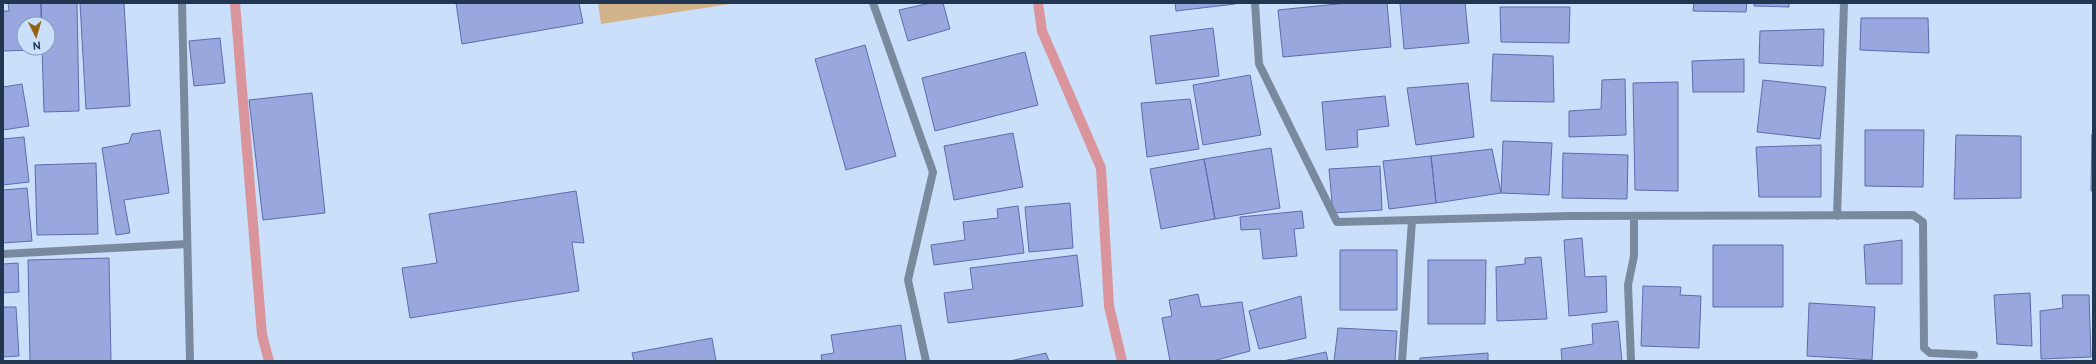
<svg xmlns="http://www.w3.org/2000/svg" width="2096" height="364" viewBox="0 0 2096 364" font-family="Ubuntu,sans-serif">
  <rect width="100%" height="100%" fill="#cadffa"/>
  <path fill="#d3b38a" d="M 598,3 L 736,3 L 601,24 Z"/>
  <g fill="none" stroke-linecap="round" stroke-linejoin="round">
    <path stroke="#d9959b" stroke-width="10" d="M 235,3 L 262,335 L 269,361
      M 1038,3 L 1042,31 L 1101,168 L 1109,306 L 1122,361"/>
  </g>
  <path fill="#99a7df" stroke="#5d6bb0" d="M 8,3 L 41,3 L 41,23 L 24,24 L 24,48 L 33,48 L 33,50 L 3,51 L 3,11 L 9,11 Z
    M 41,3 L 77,3 L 79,111 L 44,112 L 42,48 L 48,48 L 48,24 L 42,24 Z
    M 80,3 L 124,3 L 130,106 L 86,109 Z
    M 456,3 L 579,3 L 583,23 L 462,44 Z
    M 931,3 L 943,3 L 950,29 L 908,41 L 899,10 Z
    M 1175,3 L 1235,3 L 1235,4 L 1176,11 Z
    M 1347,3 L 1387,3 L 1391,47 L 1283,57 L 1278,10 Z
    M 1400,3 L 1465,3 L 1469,43 L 1404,49 Z
    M 1694,3 L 1747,3 L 1746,12 L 1693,11 Z
    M 1754,3 L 1789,3 L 1789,7 L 1754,6 Z
    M 1500,7 L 1570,7 L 1569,43 L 1501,42 Z
    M 1861,18 L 1928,18 L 1929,53 L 1860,50 Z
    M 1213,28 L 1219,76 L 1156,84 L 1150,36 Z
    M 1824,29 L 1823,66 L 1759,63 L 1760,31 Z
    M 220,38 L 225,83 L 194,86 L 189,41 Z
    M 865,45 L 896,156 L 846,170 L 815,59 Z
    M 1025,52 L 1038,105 L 935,131 L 922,78 Z
    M 1493,54 L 1553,56 L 1554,102 L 1491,101 Z
    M 1744,59 L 1744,92 L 1693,92 L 1692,61 Z
    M 1250,75 L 1261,135 L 1203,145 L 1193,85 Z
    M 1625,79 L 1626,135 L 1569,137 L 1569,111 L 1601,109 L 1602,80 Z
    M 1763,80 L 1826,87 L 1820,139 L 1757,132 Z
    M 1678,82 L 1678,191 L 1635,190 L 1633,83 Z
    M 1468,83 L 1474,137 L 1416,145 L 1407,88 Z
    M 22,84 L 29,126 L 3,130 L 3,87 Z
    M 312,93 L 325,213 L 263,220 L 249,100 Z
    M 1385,96 L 1389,126 L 1357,130 L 1358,147 L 1326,150 L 1322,102 Z
    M 1190,99 L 1199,149 L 1147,157 L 1141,103 Z
    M 160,130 L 169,193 L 124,200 L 130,233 L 116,235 L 102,148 L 129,143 L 132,134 Z
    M 1865,130 L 1924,130 L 1923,187 L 1865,186 Z
    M 1013,133 L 1023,187 L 954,200 L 944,146 Z
    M 2092,134 L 2093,191 L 2091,191 Z
    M 1956,135 L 2021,136 L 2021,198 L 1954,199 Z
    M 24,137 L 29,182 L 3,185 L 3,139 Z
    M 1503,141 L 1552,143 L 1549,195 L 1501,193 Z
    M 1821,145 L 1821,197 L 1759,197 L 1756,147 Z
    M 1271,148 L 1280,208 L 1215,219 L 1204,159 Z
    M 1492,149 L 1501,193 L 1436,203 L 1431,156 Z
    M 1563,153 L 1628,155 L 1627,199 L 1562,198 Z
    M 1431,156 L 1436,203 L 1389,209 L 1383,161 Z
    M 1204,159 L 1215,219 L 1161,229 L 1150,169 Z
    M 96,163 L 98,234 L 37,235 L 35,165 Z
    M 1380,166 L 1382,210 L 1333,213 L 1329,169 Z
    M 27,188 L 32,241 L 3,243 L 3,190 Z
    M 576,191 L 584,243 L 572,242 L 579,291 L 410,318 L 402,268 L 437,263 L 429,214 Z
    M 1070,203 L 1073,248 L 1029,252 L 1025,207 Z
    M 1018,206 L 1024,253 L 934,265 L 931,245 L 965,240 L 963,222 L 998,218 L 997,209 Z
    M 1302,211 L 1304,228 L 1294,229 L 1297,256 L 1263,259 L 1260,229 L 1241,230 L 1240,217 Z
    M 1582,238 L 1585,277 L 1606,276 L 1607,312 L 1569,316 L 1564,240 Z
    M 1902,240 L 1902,284 L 1866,284 L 1864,245 Z
    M 1713,245 L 1783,245 L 1783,307 L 1713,307 Z
    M 1340,250 L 1397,250 L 1397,310 L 1340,310 Z
    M 1077,255 L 1083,306 L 948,323 L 944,293 L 973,289 L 970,268 Z
    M 1541,257 L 1547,319 L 1497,321 L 1496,267 L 1525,264 L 1525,258 Z
    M 109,258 L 111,361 L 30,361 L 28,260 Z
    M 1428,260 L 1486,260 L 1485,324 L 1428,324 Z
    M 18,263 L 19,292 L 3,293 L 3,264 Z
    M 1643,286 L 1681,287 L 1680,295 L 1701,296 L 1699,348 L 1641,346 Z
    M 2030,293 L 2032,346 L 1997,344 L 1994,295 Z
    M 1198,294 L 1201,307 L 1242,302 L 1250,351 L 1213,361 L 1170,361 L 1162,318 L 1172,316 L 1169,300 Z
    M 2062,295 L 2089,295 L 2091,357 L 2041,359 L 2040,311 L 2063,308 Z
    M 1301,296 L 1306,338 L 1259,349 L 1249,311 Z
    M 1809,303 L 1875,307 L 1872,360 L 1807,356 Z
    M 3,307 L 16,307 L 19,356 L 3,357 Z
    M 1618,321 L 1622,361 L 1562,361 L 1561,349 L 1593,344 L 1592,324 Z
    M 901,325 L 906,361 L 822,361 L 821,355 L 834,353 L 831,335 Z
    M 1338,328 L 1397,331 L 1395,361 L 1334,361 Z
    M 712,338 L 716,361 L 634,361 L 632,353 Z
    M 1326,352 L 1328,361 L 1283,361 Z
    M 1046,353 L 1049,361 L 1010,361 Z
    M 1488,353 L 1488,361 L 1420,361 L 1420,358 Z"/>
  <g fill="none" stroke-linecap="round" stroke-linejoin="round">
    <path stroke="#798a9f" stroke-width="8" d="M 182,3 L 190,361
      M 873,3 L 933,172 L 908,280 L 926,361
      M 1255,3 L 1259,64 L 1337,222 L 1569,216 L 1913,215 L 1923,222 L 1924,348 L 1930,353 L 1974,355
      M 1837,216 L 1844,3
      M 3,254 L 187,244
      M 1402,361 L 1412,221
      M 1631,361 L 1628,285 L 1634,256 L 1634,216"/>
  </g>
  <rect width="2096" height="364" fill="none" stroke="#213751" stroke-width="8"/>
  <g transform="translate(36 36) rotate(175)"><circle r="19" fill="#cadffa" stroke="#869cb6"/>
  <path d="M0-3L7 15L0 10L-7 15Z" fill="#936312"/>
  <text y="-6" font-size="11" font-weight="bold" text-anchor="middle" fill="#213751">N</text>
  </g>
</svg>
